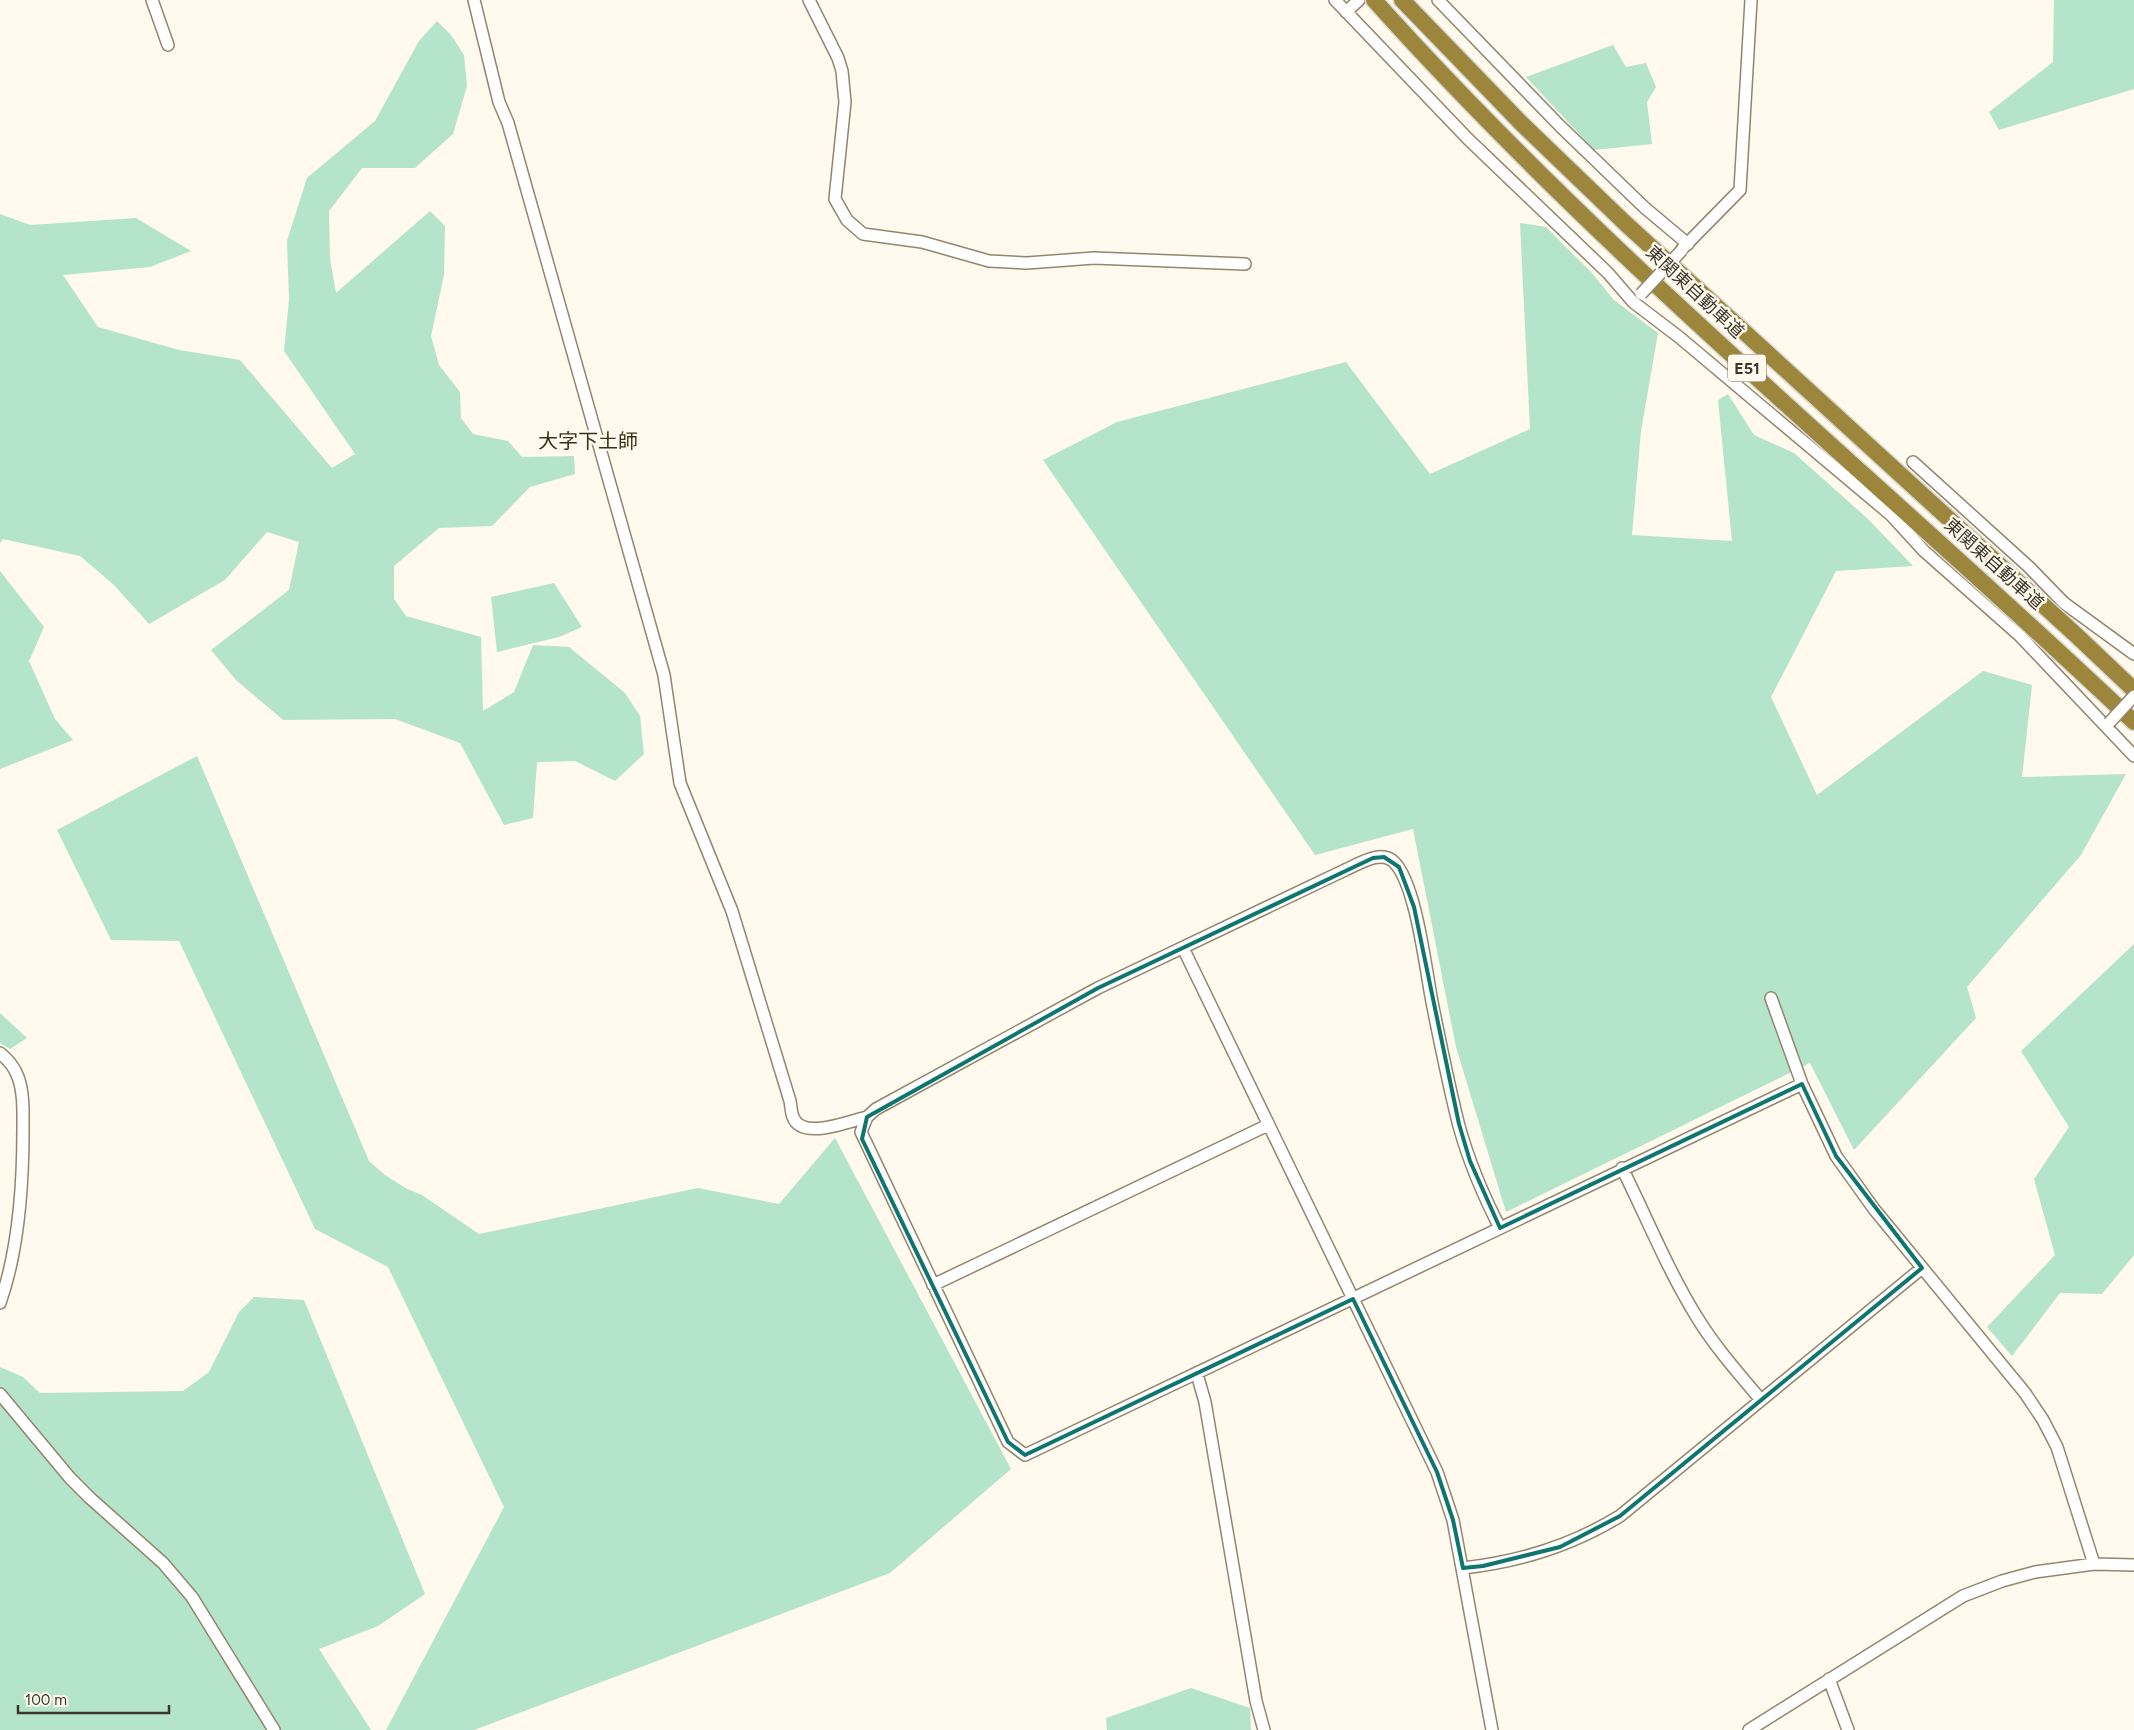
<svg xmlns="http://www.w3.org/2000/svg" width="2134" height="1730" viewBox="0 0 2134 1730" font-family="Figtree,'Noto Sans JP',sans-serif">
  <rect width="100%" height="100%" fill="#fff9ee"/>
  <path fill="#b4e4c9" d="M 2054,0 L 2134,0 L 2134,89 L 1999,130 L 1989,112 L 2053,62 Z
    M 437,21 L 451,35 L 464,55 L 467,86 L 453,134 L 415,168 L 362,168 L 329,211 L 330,259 L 336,293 L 430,211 L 445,226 L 444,275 L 431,336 L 439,365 L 460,392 L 461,418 L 473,434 L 508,441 L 522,457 L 574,456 L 575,474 L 530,487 L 492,526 L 439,528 L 394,566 L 394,599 L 406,616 L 481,637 L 483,711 L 514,692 L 533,645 L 569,647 L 625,693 L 640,716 L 644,754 L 615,781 L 575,761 L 537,762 L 533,818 L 504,825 L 460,743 L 395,719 L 283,720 L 236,680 L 211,650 L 289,590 L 299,542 L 267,532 L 225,580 L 149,624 L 114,585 L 80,556 L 3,539 L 0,543 L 0,214 L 30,225 L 136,218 L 191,251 L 150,267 L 63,275 L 98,327 L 179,350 L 240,360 L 332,468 L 355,454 L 284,351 L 289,300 L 287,241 L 307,178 L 375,121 L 419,41 Z
    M 1613,45 L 1626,67 L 1646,63 L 1656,87 L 1647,102 L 1652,144 L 1594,150 L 1526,77 Z
    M 1520,223 L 1546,227 L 1592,273 L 1614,300 L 1658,333 L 1641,431 L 1632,535 L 1732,541 L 1718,400 L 1728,394 L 1754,435 L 1794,453 L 1868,519 L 1913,566 L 1836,571 L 1771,697 L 1817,795 L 1983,671 L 2032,685 L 2022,777 L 2126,774 L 2081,855 L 1967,987 L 1976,1018 L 1854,1150 L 1810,1063 L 1506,1212 L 1456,1047 L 1413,829 L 1315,855 L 1043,460 L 1117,422 L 1346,362 L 1430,474 L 1530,429 Z
    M 0,571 L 44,627 L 29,661 L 55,719 L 73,740 L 0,769 Z
    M 554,583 L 582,627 L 559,637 L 497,652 L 491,597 Z
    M 197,756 L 369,1161 L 385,1175 L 407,1189 L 422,1195 L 479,1234 L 698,1188 L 779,1204 L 835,1138 L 1011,1469 L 890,1573 L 474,1730 L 386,1730 L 504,1507 L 388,1267 L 315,1229 L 179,941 L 111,940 L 57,830 Z
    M 2134,944 L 2134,1255 L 2102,1294 L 2060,1293 L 2012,1356 L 1987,1327 L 2055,1255 L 2034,1179 L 2069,1127 L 2021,1051 Z
    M 0,1013 L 27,1038 L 10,1049 L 0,1043 Z
    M 254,1297 L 304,1300 L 425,1594 L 378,1626 L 319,1649 L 371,1730 L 0,1730 L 0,1367 L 23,1377 L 40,1393 L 183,1391 L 209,1372 L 239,1312 Z
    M 1191,1688 L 1250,1708 L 1251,1730 L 1107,1730 L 1106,1718 Z"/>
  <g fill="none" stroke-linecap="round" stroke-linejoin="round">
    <defs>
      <path id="minor" d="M 152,0 L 168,45
        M 474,0 L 499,102 L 508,123 L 664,675 L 680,783 L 732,911 L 790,1101 C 791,1106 791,1112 793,1117 C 802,1141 849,1121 867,1117
        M 809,0 L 838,58 L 842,71 L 845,102 L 835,199 L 847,220 L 863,234 L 922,242 L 989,261 L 1027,263 L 1094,258 L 1245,264
        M 1335,0 L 1468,139 L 1608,273 L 1633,302 L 1679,337 L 1891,515 L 1924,551 L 2020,636 L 2134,756
        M 1438,0 L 1560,126 L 1645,208 L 1688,244
        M 1346,12 L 1359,0
        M 1682,249 L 1740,190 L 1751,0
        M 1913,462 L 2029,567 L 2064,603 L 2134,654
        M 1183,948 L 1437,1472 L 1453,1520 L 1492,1730
        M 1771,998 L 1802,1084 L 1836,1156 L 1874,1209 L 2025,1393 L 2043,1420 L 2057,1447 L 2094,1564
        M 0,1053 C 8,1060 14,1066 18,1077 C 24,1093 23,1113 23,1130 C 23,1187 19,1249 0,1303
        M 1622,1168 C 1647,1218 1668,1271 1698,1319 C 1716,1348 1739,1374 1761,1400
        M 1500,1228 C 1483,1195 1469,1162 1459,1126 C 1449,1087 1441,1047 1433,1007 C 1426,974 1417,885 1394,862 C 1381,849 1359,864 1345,870 L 1098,988 L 876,1109 L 867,1117 L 861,1132 L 1008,1442 L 1025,1455 L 1802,1084
        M 933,1285 L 1268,1125
        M 1197,1374 L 1205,1402 L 1256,1701 L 1264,1730
        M 0,1394 L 70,1478 L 90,1498 L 163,1563 L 192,1597 L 274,1730
        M 1463,1568 C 1519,1562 1571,1546 1620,1516 L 1922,1268
        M 1829,1679 L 1848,1730
        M 1749,1730 L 1963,1596 L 2002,1581 L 2035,1572 L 2094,1564 L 2134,1565"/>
      <path id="highway" d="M 1374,0 C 1607,260 1881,482 2134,722
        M 1402,0 L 1522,124 L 1625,223 L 2076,635 L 2134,690"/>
    </defs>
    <use href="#minor" stroke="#93866c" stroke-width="14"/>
    <use href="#highway" stroke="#d8d7d4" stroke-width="19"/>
    <use href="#minor" stroke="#fff" stroke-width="11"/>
    <use href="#highway" stroke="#9b863b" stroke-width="16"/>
    <defs>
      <path id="minor-bridge" d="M 1641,294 L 1682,250
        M 2109,723 L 2134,696"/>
    </defs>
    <use href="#minor-bridge" stroke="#93866c" stroke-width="14" stroke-linecap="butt"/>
    <use href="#minor-bridge" stroke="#fff" stroke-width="11"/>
  </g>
  <path fill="none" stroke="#0f766e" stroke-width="4" stroke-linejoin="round" d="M 1384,857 L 1399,867 L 1414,907 L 1459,1124 L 1470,1161 L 1500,1228 L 1802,1084 L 1836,1156 L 1922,1268 L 1620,1516 L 1560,1547 L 1483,1566 L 1463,1568 L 1453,1520 L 1437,1472 L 1353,1299 L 1025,1455 L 1008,1442 L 862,1139 L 867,1117 L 1098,988 L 1373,858 Z"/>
  <g text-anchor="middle" stroke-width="5" stroke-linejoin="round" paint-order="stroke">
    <rect fill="#fff9ee" stroke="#767065" stroke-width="1" x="1728" y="354.5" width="38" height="27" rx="4"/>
    <g font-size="16" font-weight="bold" fill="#3b352a">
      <text x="1747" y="374">E51</text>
    </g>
    <g font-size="18" fill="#3b352a" stroke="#fff9ee">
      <text transform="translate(1695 292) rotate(43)" y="6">東関東自動車道</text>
      <text transform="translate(1994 564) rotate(42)" y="6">東関東自動車道</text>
    </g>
    <g font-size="20" fill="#3b3018" stroke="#fff9ee">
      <text x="588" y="448">大字下土師</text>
    </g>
  </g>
  <path d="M18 1705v8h151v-8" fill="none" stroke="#3b352a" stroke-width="2.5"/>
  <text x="25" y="1705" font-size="15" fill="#3b352a" stroke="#fff9ee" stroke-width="4" paint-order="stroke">100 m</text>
</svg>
